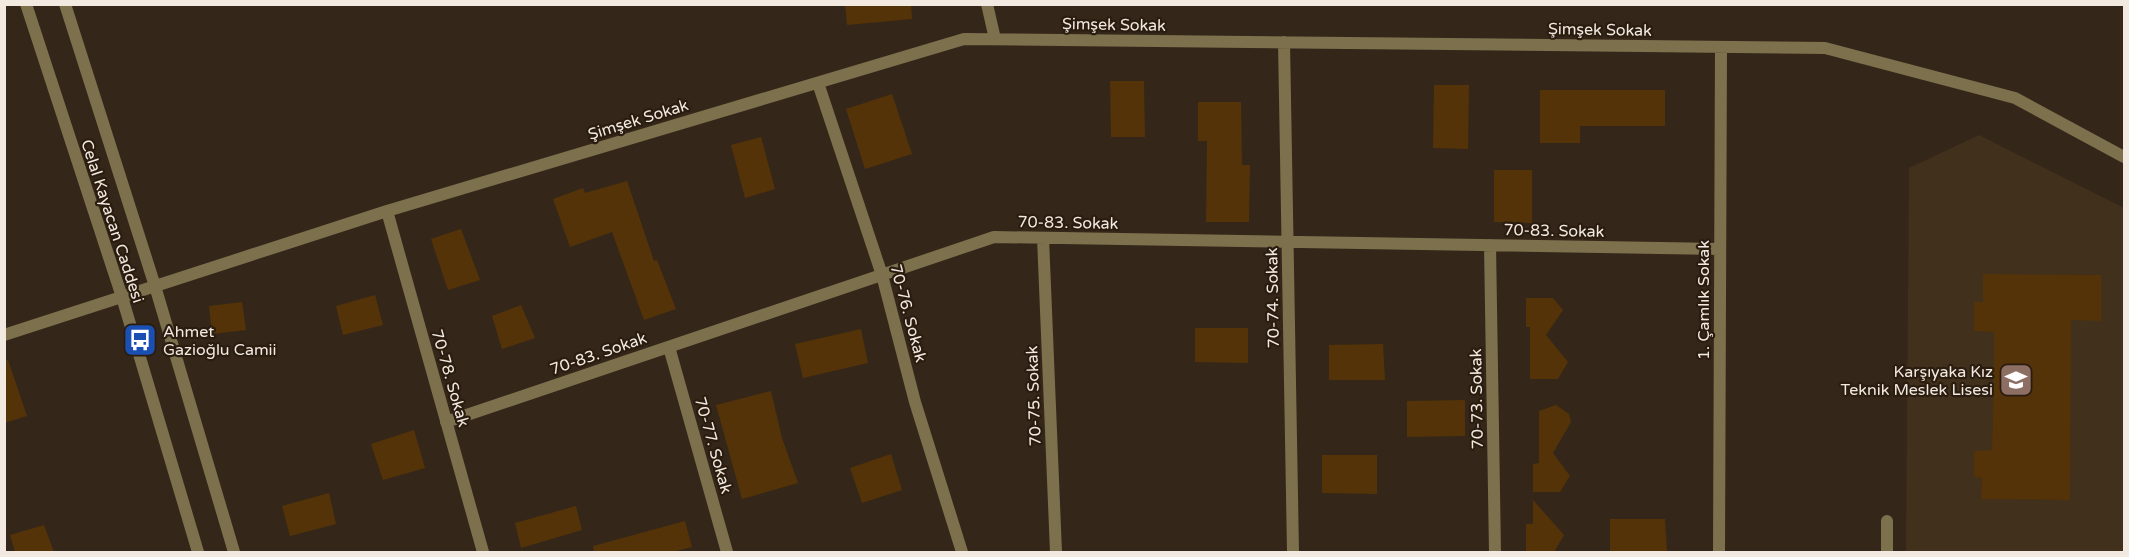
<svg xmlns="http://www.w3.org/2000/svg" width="2129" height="557" viewBox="0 0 2129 557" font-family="'Varela Round',sans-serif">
  <rect width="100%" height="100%" fill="#342719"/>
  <path fill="#41301c" d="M 1979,135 L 2124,208 L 2124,552 L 1906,552 L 1909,168 Z"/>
  <path fill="#543309" d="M 845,4 L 911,4 L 912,19 L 847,25 Z
    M 1110,81 L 1144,81 L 1145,137 L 1111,137 Z
    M 1434,85 L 1469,85 L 1468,149 L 1433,148 Z
    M 1540,90 L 1665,90 L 1665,126 L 1580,126 L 1580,143 L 1540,143 Z
    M 892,94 L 912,154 L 865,169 L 846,109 Z
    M 1198,102 L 1241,102 L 1242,165 L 1250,165 L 1249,222 L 1206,222 L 1207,141 L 1198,141 Z
    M 761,137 L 775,189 L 745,198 L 731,145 Z
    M 1494,170 L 1532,170 L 1532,223 L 1494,222 Z
    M 627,181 L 654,261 L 657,260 L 676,309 L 644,320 L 612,232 L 570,247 L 553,199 L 583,188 L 585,193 Z
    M 461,229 L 480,280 L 448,290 L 431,239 Z
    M 1983,274 L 2101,275 L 2101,321 L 2071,320 L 2070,500 L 1981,499 L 1982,478 L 1974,477 L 1974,451 L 1992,450 L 1994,388 L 1994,332 L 1974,331 L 1974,302 L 1983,302 Z
    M 375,295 L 383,325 L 343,335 L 336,306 Z
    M 1526,298 L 1553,298 L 1563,310 L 1546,335 L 1568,362 L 1558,379 L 1530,379 L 1530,327 L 1526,327 Z
    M 242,302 L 246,330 L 212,334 L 209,306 Z
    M 521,305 L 535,338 L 502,349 L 492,316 Z
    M 1195,328 L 1248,328 L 1248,363 L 1195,362 Z
    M 861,329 L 868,363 L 803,378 L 795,344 Z
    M 1383,344 L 1385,380 L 1329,380 L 1329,345 Z
    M 8,360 L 27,416 L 4,423 L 4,361 Z
    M 771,391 L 782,438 L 798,483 L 742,499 L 716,405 Z
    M 1465,400 L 1465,436 L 1407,437 L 1407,401 Z
    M 1556,405 L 1569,414 L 1571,422 L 1553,453 L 1570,476 L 1560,492 L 1533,492 L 1533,464 L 1539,463 L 1539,411 Z
    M 414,430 L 425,468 L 383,480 L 371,444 Z
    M 891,454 L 902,490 L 862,503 L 850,468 Z
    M 1322,455 L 1377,455 L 1377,494 L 1322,493 Z
    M 329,493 L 336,524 L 290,536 L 282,506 Z
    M 1533,500 L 1564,535 L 1554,552 L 1526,552 L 1526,524 L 1533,524 Z
    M 576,506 L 582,530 L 521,548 L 515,523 Z
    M 1610,519 L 1665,519 L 1667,552 L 1610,552 Z
    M 685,521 L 692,547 L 672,552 L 594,552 L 593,546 Z
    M 44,525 L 54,552 L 15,552 L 10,535 Z"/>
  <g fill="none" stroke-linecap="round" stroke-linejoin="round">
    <path stroke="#7d704d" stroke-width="12" d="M 987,4 L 995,39
      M 1284,42 L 1293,552
      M 818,83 L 882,275 L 915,402 L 962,552
      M 387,211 L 483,552
      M 1043,238 L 1056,552
      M 1490,245 L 1495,552
      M 4,335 L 387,211 L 964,39 L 1825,48 L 2015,98 L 2124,157
      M 669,347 L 727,552
      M 446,422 L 994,237 L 1720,249
      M 1887,521 L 1887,552
      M 1719,552 L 1721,47"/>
    <path stroke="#7d704d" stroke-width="12" d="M 26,4 L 122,297 L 198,552
      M 65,4 L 155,286 L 234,552"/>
  </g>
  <defs>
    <symbol id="bus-square" viewBox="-11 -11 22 22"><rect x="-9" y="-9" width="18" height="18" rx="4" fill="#1a4fb4" stroke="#2a1d0f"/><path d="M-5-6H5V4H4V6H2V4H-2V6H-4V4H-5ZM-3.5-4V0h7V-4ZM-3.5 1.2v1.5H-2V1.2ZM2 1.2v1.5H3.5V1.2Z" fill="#fff"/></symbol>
    <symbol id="school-square" viewBox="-11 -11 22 22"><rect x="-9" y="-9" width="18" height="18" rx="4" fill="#8d6e63" stroke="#2a1d0f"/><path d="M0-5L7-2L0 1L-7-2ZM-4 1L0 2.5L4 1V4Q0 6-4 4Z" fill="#fff"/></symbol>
  </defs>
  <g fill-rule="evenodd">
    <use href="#bus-square" x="121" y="321" width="38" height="38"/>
    <use href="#school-square" x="1997" y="361" width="38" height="38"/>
  </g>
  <g text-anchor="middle" stroke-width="4.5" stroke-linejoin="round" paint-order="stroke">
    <g font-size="16" fill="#f2e9e0" stroke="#2a1d0f">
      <text transform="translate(1114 24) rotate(1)" y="6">Şimşek Sokak</text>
      <text transform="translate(1600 29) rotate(1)" y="6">Şimşek Sokak</text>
      <text transform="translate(638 119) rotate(-17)" y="6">Şimşek Sokak</text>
      <text transform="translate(113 221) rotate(72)" y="6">Celal Kayacan Caddesi</text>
      <text transform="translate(1068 222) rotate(1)" y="6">70-83. Sokak</text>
      <text transform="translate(1554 230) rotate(1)" y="6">70-83. Sokak</text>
      <text transform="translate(1272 298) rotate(-91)" y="6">70-74. Sokak</text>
      <text transform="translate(1703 300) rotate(-90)" y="6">1. Çamlık Sokak</text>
      <text transform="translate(909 313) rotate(75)" y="6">70-76. Sokak</text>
      <text transform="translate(598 353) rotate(-19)" y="6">70-83. Sokak</text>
      <text transform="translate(451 378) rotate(74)" y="6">70-78. Sokak</text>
      <text transform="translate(1033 396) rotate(-92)" y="6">70-75. Sokak</text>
      <text transform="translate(1476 399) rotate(-91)" y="6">70-73. Sokak</text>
      <text transform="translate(714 445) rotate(74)" y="6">70-77. Sokak</text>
    </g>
    <g font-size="16" fill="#f2e9e0" stroke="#2a1d0f" text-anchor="start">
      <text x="163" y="337">Ahmet<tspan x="163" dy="18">Gazioğlu Camii</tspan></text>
      <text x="1993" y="377" text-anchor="end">Karşıyaka Kız<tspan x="1993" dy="18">Teknik Meslek Lisesi</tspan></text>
    </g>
  </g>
  <rect width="2129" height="557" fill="none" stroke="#f2e9e0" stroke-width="12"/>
</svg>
